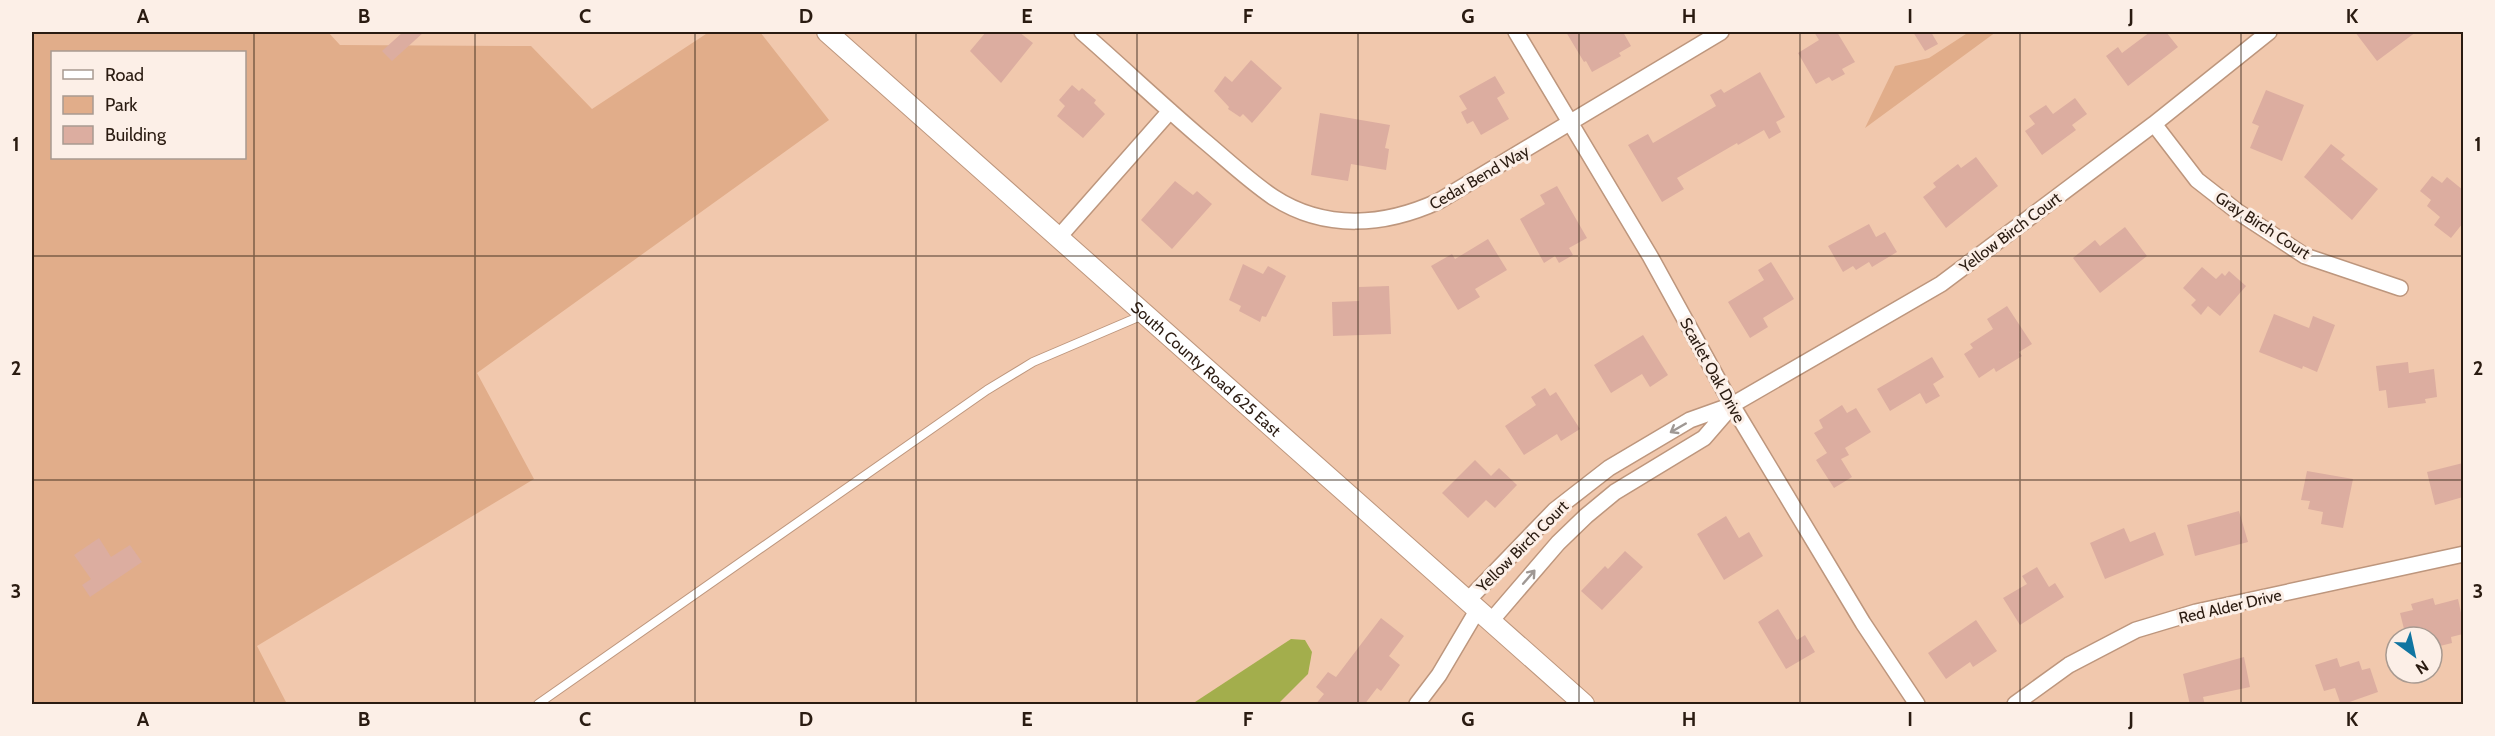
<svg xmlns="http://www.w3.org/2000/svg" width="2495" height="736" viewBox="0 0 2495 736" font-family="Cabin,sans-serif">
  <rect width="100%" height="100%" fill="#f1c8ad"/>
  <path fill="#e1ad8a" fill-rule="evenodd" d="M 32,32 L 328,32 L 340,45 L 531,46 L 592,109 L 709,32 L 760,32 L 829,120 L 477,373 L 534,479 L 257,646 L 287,704 L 32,704 ZM 52,52 L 244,52 L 244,158 L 52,158 Z
    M 1969,32 L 1996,32 L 1865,128 L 1895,66 L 1929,58 Z"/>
  <path fill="#a3ae4c" d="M 1291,639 L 1305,640 L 1312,652 L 1308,674 L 1278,704 L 1192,704 Z"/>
  <path fill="#dcada0" d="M 403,32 L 424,32 L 392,61 L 382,51 Z
    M 986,32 L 1019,32 L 1033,43 L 1001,83 L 970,51 Z
    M 1566,32 L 1623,32 L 1631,46 L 1619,53 L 1621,56 L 1592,72 L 1586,61 L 1584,62 Z
    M 1814,32 L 1837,32 L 1855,62 L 1842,69 L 1845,74 L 1832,81 L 1829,77 L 1816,84 L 1798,53 L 1819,40 Z
    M 1913,32 L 1931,32 L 1938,44 L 1925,51 Z
    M 2150,32 L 2166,32 L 2178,47 L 2128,86 L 2106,56 L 2118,47 L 2122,53 Z
    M 2355,32 L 2416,32 L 2377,61 Z
    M 1251,60 L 1282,88 L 1252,123 L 1243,114 L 1240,117 L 1228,109 L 1229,107 L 1214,91 L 1225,76 L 1232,82 Z
    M 1760,72 L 1785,117 L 1776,122 L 1781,132 L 1769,139 L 1764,130 L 1738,145 L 1737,143 L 1677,178 L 1684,189 L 1662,202 L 1628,145 L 1648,134 L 1653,143 L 1716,106 L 1710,95 L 1721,89 L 1724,93 Z
    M 1495,76 L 1505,93 L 1497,98 L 1509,119 L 1481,135 L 1473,121 L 1467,124 L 1461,112 L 1467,109 L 1459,96 Z
    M 1072,85 L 1079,91 L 1082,88 L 1096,100 L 1094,103 L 1105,114 L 1083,138 L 1057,116 L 1065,106 L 1059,100 Z
    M 2266,90 L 2304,105 L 2282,161 L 2250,148 L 2259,126 L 2252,123 Z
    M 2075,98 L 2087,114 L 2072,125 L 2076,130 L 2042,155 L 2025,131 L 2035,124 L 2029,116 L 2046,105 L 2053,114 Z
    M 1320,113 L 1390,125 L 1385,148 L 1389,149 L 1386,170 L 1351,164 L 1348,181 L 1311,175 Z
    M 2331,144 L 2345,155 L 2341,159 L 2378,189 L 2352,220 L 2304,177 Z
    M 1976,157 L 1998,186 L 1946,228 L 1923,197 L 1936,187 L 1933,183 L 1958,164 L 1961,168 Z
    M 2432,176 L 2442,183 L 2447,177 L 2463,190 L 2463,223 L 2451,238 L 2434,225 L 2440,217 L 2427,206 L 2431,200 L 2420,191 Z
    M 1175,181 L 1193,195 L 1197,191 L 1212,204 L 1172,249 L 1141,220 Z
    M 1557,186 L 1587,238 L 1569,248 L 1573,255 L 1559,263 L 1555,256 L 1544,263 L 1520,219 L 1545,204 L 1540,195 Z
    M 1869,224 L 1876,237 L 1885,232 L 1897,252 L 1872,267 L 1869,262 L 1856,270 L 1853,266 L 1843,272 L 1828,246 Z
    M 2125,227 L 2147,256 L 2100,293 L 2073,258 L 2095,240 L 2100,246 Z
    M 1488,239 L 1507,270 L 1475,289 L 1480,297 L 1458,310 L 1431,266 L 1452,254 L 1455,259 Z
    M 1771,262 L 1794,299 L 1763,318 L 1768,327 L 1750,338 L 1728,302 L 1764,280 L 1758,270 Z
    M 1243,264 L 1263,274 L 1268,266 L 1286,276 L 1266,317 L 1262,316 L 1260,322 L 1239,311 L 1241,306 L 1229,300 Z
    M 2202,267 L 2216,279 L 2222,273 L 2225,276 L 2229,271 L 2246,286 L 2220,316 L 2208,306 L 2201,315 L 2191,305 L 2196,300 L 2183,288 Z
    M 1389,286 L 1391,334 L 1333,336 L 1332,302 L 1359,301 L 1359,287 Z
    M 2007,306 L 2032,344 L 2019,352 L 2022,356 L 1996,372 L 1994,368 L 1979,378 L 1964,354 L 1973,348 L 1970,344 L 1993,329 L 1987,319 Z
    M 2274,314 L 2309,328 L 2313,316 L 2335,325 L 2317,372 L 2303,366 L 2302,369 L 2259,352 Z
    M 1643,335 L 1668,375 L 1650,387 L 1642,374 L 1611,393 L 1594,365 Z
    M 1932,357 L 1944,377 L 1933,384 L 1940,396 L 1926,404 L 1920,393 L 1890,411 L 1877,389 Z
    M 2408,362 L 2409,373 L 2434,369 L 2437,397 L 2425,399 L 2426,403 L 2388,408 L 2386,390 L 2379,391 L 2376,366 Z
    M 1545,388 L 1550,396 L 1556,392 L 1580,429 L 1561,441 L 1557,434 L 1524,455 L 1505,426 L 1536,405 L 1531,397 Z
    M 1842,405 L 1847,413 L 1856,408 L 1871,432 L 1845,448 L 1849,455 L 1841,459 L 1852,477 L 1834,488 L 1816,460 L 1827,453 L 1814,433 L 1823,428 L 1819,420 Z
    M 1475,460 L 1491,476 L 1499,468 L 1517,485 L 1495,508 L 1486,500 L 1468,518 L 1442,493 Z
    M 2463,463 L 2463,497 L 2435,505 L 2427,472 Z
    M 2307,471 L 2353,479 L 2343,528 L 2321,524 L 2323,512 L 2308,509 L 2310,501 L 2301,500 Z
    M 2239,511 L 2248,542 L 2195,556 L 2187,525 Z
    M 1726,516 L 1739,538 L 1749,532 L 1763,556 L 1724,580 L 1697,534 Z
    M 2124,528 L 2130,542 L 2155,532 L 2164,555 L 2105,579 L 2090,543 Z
    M 99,538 L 111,557 L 130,545 L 142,562 L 90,597 L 82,585 L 91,579 L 74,555 Z
    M 1625,551 L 1643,567 L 1602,610 L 1581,591 L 1605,566 L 1608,569 Z
    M 2037,567 L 2049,587 L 2055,583 L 2064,597 L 2020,625 L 2003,598 L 2027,584 L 2022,576 Z
    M 2433,598 L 2435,605 L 2458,599 L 2463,622 L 2463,634 L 2451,637 L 2452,643 L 2432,648 L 2432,637 L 2406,637 L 2400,613 L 2413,610 L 2411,604 Z
    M 1778,609 L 1797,640 L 1805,635 L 1815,652 L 1786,669 L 1758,622 Z
    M 1381,618 L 1404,636 L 1389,656 L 1400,665 L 1381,691 L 1377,688 L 1364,705 L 1315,705 L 1324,694 L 1316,687 L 1328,672 L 1336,677 Z
    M 1976,620 L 1997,651 L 1973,667 L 1970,662 L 1946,679 L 1928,653 Z
    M 2244,657 L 2250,687 L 2203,697 L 2205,705 L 2190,705 L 2183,674 Z
    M 2337,658 L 2340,667 L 2359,661 L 2362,670 L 2370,668 L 2378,692 L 2341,705 L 2335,688 L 2324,691 L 2315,665 Z"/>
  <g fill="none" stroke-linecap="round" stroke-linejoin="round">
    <defs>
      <path id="service" d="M 538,704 L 987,390 L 1033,362 L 1143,315"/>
      <path id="minor" d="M 1082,32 C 1122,67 1161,104 1202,139 C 1225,158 1248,180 1273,197 C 1325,231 1385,226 1439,201 L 1721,32
        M 1516,32 L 1650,256 L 1732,405 L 1863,623 L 1917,704
        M 2154,124 L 2197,180 L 2238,212 L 2305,256 L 2400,288
        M 1058,238 L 1170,111
        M 1468,600 L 1555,510 L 1609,468 L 1690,420 L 1732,405 L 1941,284 L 2154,124 L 2269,32
        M 1491,621 L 1558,543 L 1586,516 L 1615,492 L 1704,438 L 1730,408
        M 1417,704 L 1439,675 L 1478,609
        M 2015,704 L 2069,665 L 2136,630 L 2196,612 L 2464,554"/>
      <g id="tertiary">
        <path id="s1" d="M 827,32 L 1584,704"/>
      </g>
    </defs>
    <use href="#service" stroke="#bd967d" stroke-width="10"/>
    <use href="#minor" stroke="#bd967d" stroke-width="18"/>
    <use href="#tertiary" stroke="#bd967d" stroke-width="22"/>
    <use href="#service" stroke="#fff" stroke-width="8"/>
    <use href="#minor" stroke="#fff" stroke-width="15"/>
    <use href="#tertiary" stroke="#fff" stroke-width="20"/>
  </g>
  <defs><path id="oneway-shaft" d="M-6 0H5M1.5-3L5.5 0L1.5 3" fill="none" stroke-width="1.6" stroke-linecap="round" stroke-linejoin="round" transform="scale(1.5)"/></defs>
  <g stroke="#9f9894">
    <use href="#oneway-shaft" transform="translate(1678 428) rotate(150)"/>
    <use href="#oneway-shaft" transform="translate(1529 577) rotate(-49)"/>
  </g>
  <path fill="none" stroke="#2a1b11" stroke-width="1.5" stroke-opacity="0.55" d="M 254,32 L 254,704M 475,32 L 475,704M 695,32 L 695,704M 916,32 L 916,704M 1137,32 L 1137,704M 1358,32 L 1358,704M 1579,32 L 1579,704M 1800,32 L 1800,704M 2020,32 L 2020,704M 2241,32 L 2241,704M 32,256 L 2464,256M 32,480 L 2464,480"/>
  <g text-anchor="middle" stroke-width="6" stroke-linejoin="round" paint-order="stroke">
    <g font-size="16" fill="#2a1b11" stroke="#fcefe7">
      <text transform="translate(1479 177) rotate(-30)" y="6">Cedar Bend Way</text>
      <text transform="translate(2263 225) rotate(33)" y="6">Gray Birch Court</text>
      <text transform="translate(2010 232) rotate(-37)" y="6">Yellow Birch Court</text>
      <text dy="6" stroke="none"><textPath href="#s1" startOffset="507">South County Road 625 East</textPath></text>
      <text transform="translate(1713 370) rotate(61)" y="6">Scarlet Oak Drive</text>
      <text transform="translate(1522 546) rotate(-45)" y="6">Yellow Birch Court</text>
      <text transform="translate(2230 606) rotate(-13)" y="6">Red Alder Drive</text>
    </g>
  </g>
  <rect width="2495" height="736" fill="none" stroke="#fcefe7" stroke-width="66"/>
  <rect x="51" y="51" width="195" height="108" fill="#fcefe7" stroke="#a89a91" stroke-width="1.5"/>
  <rect x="63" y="70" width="30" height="9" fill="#ffffff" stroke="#a89a91" stroke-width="1.5"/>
  <text x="105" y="81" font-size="18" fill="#2a1b11">Road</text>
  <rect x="63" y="96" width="30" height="18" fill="#e1ad8a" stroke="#a89a91" stroke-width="1.5"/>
  <text x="105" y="111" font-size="18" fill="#2a1b11">Park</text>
  <rect x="63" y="126" width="30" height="18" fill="#dcada0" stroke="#a89a91" stroke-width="1.5"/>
  <text x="105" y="141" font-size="18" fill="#2a1b11">Building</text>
  <g transform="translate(2414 655) rotate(147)"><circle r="28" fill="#fcefe7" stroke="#a89a91" stroke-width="1.5"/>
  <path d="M0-4.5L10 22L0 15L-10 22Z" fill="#1075a1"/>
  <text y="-9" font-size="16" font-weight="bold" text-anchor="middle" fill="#2a1b11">N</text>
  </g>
  <rect x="33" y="33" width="2429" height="670" fill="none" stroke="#2a1b11" stroke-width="2"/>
  <g font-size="20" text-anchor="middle" font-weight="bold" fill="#2a1b11">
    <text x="143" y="23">A</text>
    <text x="364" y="23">B</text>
    <text x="585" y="23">C</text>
    <text x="806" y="23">D</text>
    <text x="1027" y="23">E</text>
    <text x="1248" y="23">F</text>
    <text x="1468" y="23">G</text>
    <text x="1689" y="23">H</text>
    <text x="1910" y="23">I</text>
    <text x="2131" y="23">J</text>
    <text x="2352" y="23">K</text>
    <text x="16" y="151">1</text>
    <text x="2478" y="151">1</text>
    <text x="16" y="375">2</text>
    <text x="2478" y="375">2</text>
    <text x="16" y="598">3</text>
    <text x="2478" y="598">3</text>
    <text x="143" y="726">A</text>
    <text x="364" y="726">B</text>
    <text x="585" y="726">C</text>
    <text x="806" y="726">D</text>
    <text x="1027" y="726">E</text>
    <text x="1248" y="726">F</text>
    <text x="1468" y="726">G</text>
    <text x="1689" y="726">H</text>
    <text x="1910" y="726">I</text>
    <text x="2131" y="726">J</text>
    <text x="2352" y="726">K</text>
  </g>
</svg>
